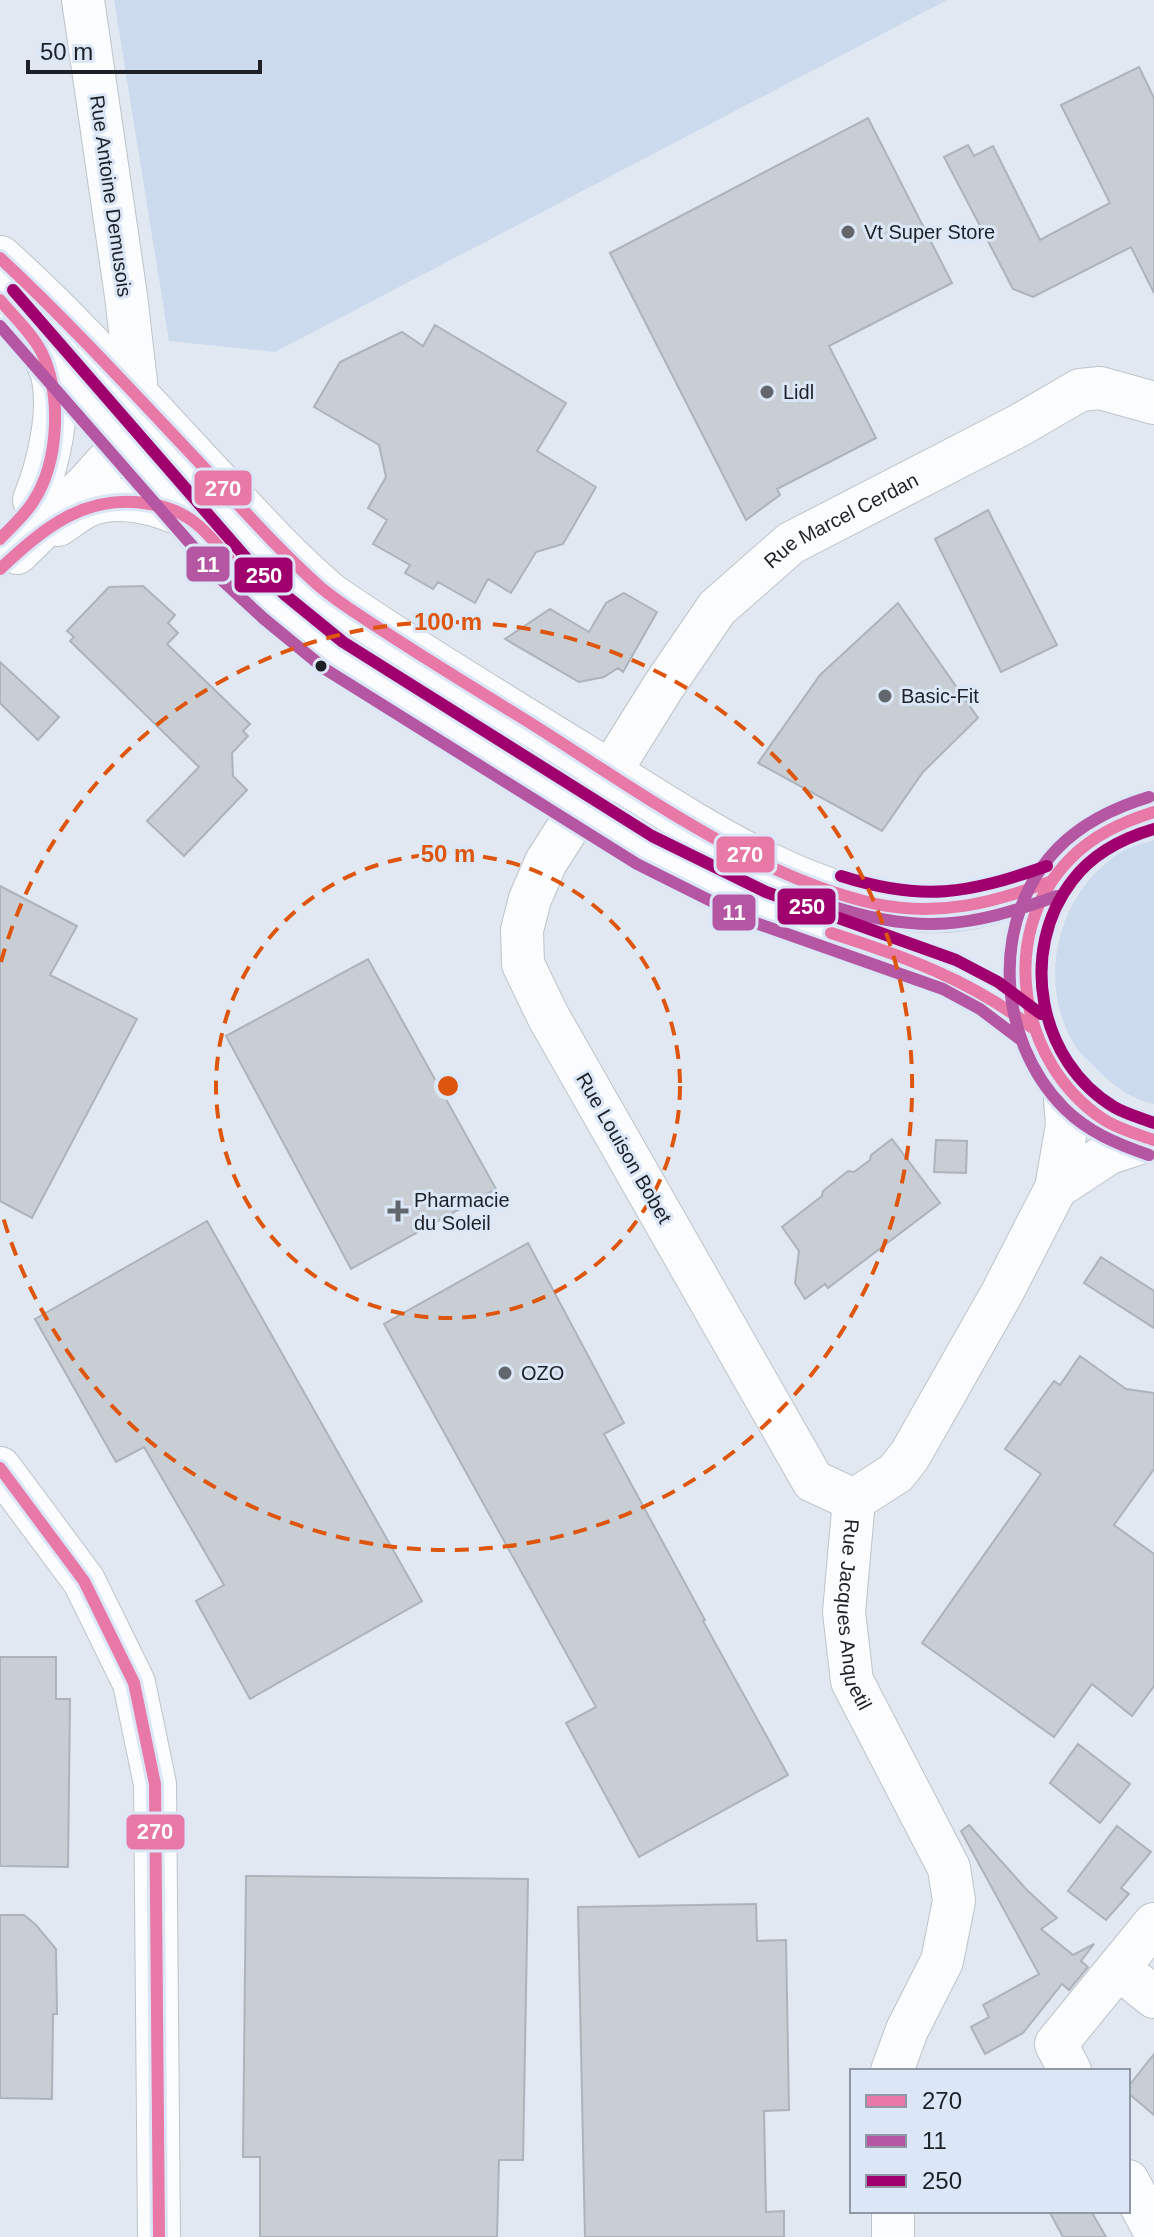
<svg xmlns="http://www.w3.org/2000/svg" width="1154" height="2237" viewBox="0 0 1154 2237" font-family="Helvetica,sans-serif">
  <rect width="100%" height="100%" fill="#e1e8f1"/>
  <path fill="#ccdaed" d="M 114,0 L 947,0 L 275,352 L 169,341 Z
    M 1154,840 L 1154,1104 C 1131,1100 1108,1082 1093,1065 C 1088,1060 1080,1054 1076,1047 C 1034,982 1058,888 1125,850 C 1134,845 1145,843 1154,840 Z"/>
  <path fill="#c8ced4" stroke="#adb3ba" stroke-width="2" d="M 1139,67 L 1154,98 L 1154,293 L 1131,247 L 1033,297 L 1013,289 L 944,157 L 968,145 L 974,156 L 993,146 L 1040,240 L 1110,203 L 1061,105 Z
    M 868,118 L 952,283 L 829,346 L 876,438 L 777,489 L 780,495 L 746,520 L 610,253 Z
    M 435,325 L 566,403 L 537,451 L 596,487 L 563,544 L 536,552 L 511,593 L 488,579 L 475,603 L 438,582 L 433,589 L 405,573 L 410,565 L 373,544 L 387,520 L 368,508 L 386,477 L 379,445 L 314,407 L 340,362 L 402,332 L 423,346 Z
    M 988,510 L 1057,645 L 1001,672 L 935,539 Z
    M 143,586 L 175,615 L 168,623 L 178,633 L 167,644 L 250,724 L 243,731 L 248,736 L 232,753 L 233,776 L 247,790 L 184,856 L 147,821 L 199,767 L 70,641 L 74,637 L 67,631 L 109,587 Z
    M 624,593 L 657,612 L 623,672 L 618,668 L 604,677 L 579,682 L 505,639 L 550,609 L 589,632 L 606,603 Z
    M 898,603 L 978,718 L 923,772 L 882,831 L 758,763 L 820,675 Z
    M 0,662 L 59,717 L 38,740 L 0,703 Z
    M 0,886 L 77,926 L 50,975 L 137,1019 L 32,1218 L 0,1201 Z
    M 368,959 L 496,1189 L 351,1269 L 226,1036 Z
    M 892,1139 L 940,1203 L 828,1288 L 825,1284 L 805,1299 L 795,1283 L 799,1251 L 782,1227 L 822,1196 L 823,1191 L 848,1171 L 854,1172 L 870,1160 L 871,1155 Z
    M 936,1140 L 967,1141 L 966,1173 L 934,1172 Z
    M 207,1221 L 422,1601 L 250,1699 L 196,1601 L 224,1585 L 144,1447 L 116,1462 L 35,1319 Z
    M 528,1243 L 624,1423 L 604,1434 L 705,1620 L 703,1621 L 788,1775 L 639,1857 L 566,1723 L 596,1707 L 384,1324 Z
    M 1101,1257 L 1154,1291 L 1154,1328 L 1084,1283 Z
    M 1080,1356 L 1126,1389 L 1154,1393 L 1154,1469 L 1114,1525 L 1154,1554 L 1154,1686 L 1132,1716 L 1092,1684 L 1054,1737 L 922,1643 L 1041,1474 L 1005,1449 L 1054,1381 L 1060,1385 Z
    M 0,1657 L 56,1657 L 56,1699 L 70,1699 L 68,1867 L 0,1866 Z
    M 1078,1744 L 1130,1784 L 1100,1823 L 1050,1783 Z
    M 969,1825 L 1027,1890 L 1057,1918 L 1041,1929 L 1073,1955 L 1094,1944 L 1081,1961 L 1088,1967 L 1069,1990 L 1062,1984 L 1023,2033 L 985,2054 L 971,2027 L 989,2017 L 983,2005 L 1039,1974 L 961,1831 Z
    M 1117,1826 L 1151,1852 L 1121,1888 L 1129,1894 L 1106,1920 L 1068,1891 Z
    M 246,1876 L 528,1879 L 523,2160 L 499,2160 L 497,2237 L 260,2237 L 260,2157 L 243,2157 Z
    M 756,1904 L 757,1941 L 786,1940 L 789,2110 L 764,2111 L 766,2212 L 784,2211 L 784,2237 L 585,2237 L 578,1907 Z
    M 0,1915 L 24,1915 L 36,1925 L 56,1949 L 57,2014 L 53,2014 L 52,2099 L 0,2098 Z
    M 1154,2054 L 1154,2115 L 1128,2093 L 1128,2087 Z
    M 1049,2211 L 1091,2211 L 1106,2237 L 1063,2237 Z"/>
  <g fill="none" stroke-linecap="round" stroke-linejoin="round">
    <defs>
      <g id="minor">
        <path d="M 34,500 C 48,465 62,409 51,371 C 48,364 44,356 40,349"/>
        <path d="M 58,525 C 67,519 76,512 85,507 C 117,492 162,504 191,520"/>
        <path d="M 17,553 L 87,484 L 124,443 L 136,382 L 126,296 L 83,0"/>
        <path d="M 1056,1188 L 1109,1153 L 1152,1139"/>
        <path d="M 0,1468 L 84,1581 L 134,1683 L 155,1784 L 159,2237"/>
        <path id="s1" d="M 854,1500 L 813,1481 L 548,1016 L 523,964 L 522,930 L 530,899 L 546,862 L 580,809 L 610,772 L 663,687 L 717,608 L 791,543 L 1018,426 L 1080,390 L 1100,388 L 1154,403"/>
        <path id="s2" d="M 854,1500 L 844,1612 L 852,1681 L 949,1868 L 954,1901 L 942,1961 L 907,2030 L 892,2071"/>
        <path d="M 854,1500 L 896,1473 L 910,1455 L 1002,1293 L 1056,1188 L 1067,1125 L 1064,1085"/>
        <path d="M 1118,1968 L 1154,1997"/>
        <path d="M 1070,2071 L 1056,2044 L 1154,1924"/>
        <path d="M 1128,2181 L 1154,2230"/>
        <path d="M 893,2211 L 893,2237"/>
      </g>
      <path id="major" d="M 0,258 C 79,329 149,410 222,487 C 257,525 292,563 331,596 C 411,651 495,701 577,752 C 678,814 801,903 922,910 C 967,913 1010,897 1052,881
        M 0,300 L 22,328 L 235,570 L 273,606 L 334,655 L 644,850 L 707,883 L 760,907 L 949,974 L 989,995 L 1031,1027
        M 1154,812 C 1114,823 1073,846 1051,883 C 1002,963 1023,1068 1103,1119 C 1118,1128 1138,1134 1154,1140"/>
    </defs>
    <use href="#minor" stroke="#bec4ca" stroke-width="44"/>
    <use href="#major" stroke="#bec4ca" stroke-width="46"/>
    <use href="#minor" stroke="#fafcfd" stroke-width="42"/>
    <use href="#major" stroke="#fafcfd" stroke-width="44"/>
    <defs>
      <path id="bus-1" d="M 0,258 C 74,327 142,402 211,475 C 246,513 280,551 319,586 C 340,604 364,618 388,634 C 431,662 475,689 519,716 C 626,782 751,877 876,904 C 939,917 993,903 1052,881
        M 0,300 C 14,317 32,333 42,353 C 62,396 59,462 33,502 C 24,516 11,527 0,539
        M 0,569 C 44,528 86,492 150,504 C 164,506 178,511 190,519 C 213,535 229,562 248,582
        M 1154,812 C 1123,822 1093,835 1070,859 C 996,934 1019,1063 1103,1119 C 1118,1129 1137,1134 1154,1140
        M 831,933 C 903,956 971,980 1031,1027
        M 0,1468 L 84,1581 L 134,1683 L 155,1784 L 159,2237"/>
      <path id="bus-2" d="M 0,326 L 223,581 L 263,618 L 325,669 L 637,864 L 753,922 L 943,989 L 980,1009 L 1021,1040
        M 831,906 C 920,935 971,927 1057,896
        M 1149,1155 C 1117,1144 1088,1132 1064,1108 C 996,1039 989,918 1059,847 C 1084,822 1116,807 1149,797"/>
      <path id="bus-3" d="M 13,290 L 247,559 L 284,594 L 343,642 L 652,836 L 766,892 L 956,960 L 998,982 L 1041,1014
        M 1154,829 C 1123,838 1092,854 1072,881 C 1018,951 1038,1061 1114,1107 C 1126,1114 1141,1118 1154,1123
        M 841,876 C 923,902 967,894 1047,866"/>
    </defs>
    <use href="#bus-1" stroke="#dbe7f7" stroke-width="18"/>
    <use href="#bus-2" stroke="#dbe7f7" stroke-width="18"/>
    <use href="#bus-3" stroke="#dbe7f7" stroke-width="18"/>
    <use href="#bus-1" stroke="#e878a6" stroke-width="12"/>
    <use href="#bus-2" stroke="#b456a1" stroke-width="12"/>
    <use href="#bus-3" stroke="#a0006e" stroke-width="12"/>
  </g>
  <g fill="none" stroke="#de560d" stroke-width="4" stroke-dasharray="14 10">
    <circle cx="448" cy="1086" r="232"/>
    <path d="M1 962A464 464 0 1 1 1 1210"/>
  </g>
  <g fill="#62676e" stroke="#dbe7f7" stroke-width="3">
    <circle cx="848" cy="232" r="8"/>
    <circle cx="767" cy="392" r="8"/>
    <circle cx="885" cy="696" r="8"/>
    <path d="M394 1199h8v8h8v8h-8v8h-8v-8h-8v-8h8z"/>
    <circle cx="505" cy="1373" r="8"/>
  </g>
  <circle fill="#1d2127" stroke="#dbe7f7" stroke-width="3" cx="321" cy="666" r="7"/>
  <g text-anchor="middle" stroke-width="6" stroke-linejoin="round" paint-order="stroke">
    <g font-size="20" fill="#1d2127" stroke="#dbe7f7">
      <text transform="translate(111 196) rotate(82)" y="7">Rue Antoine Demusois</text>
      <text dy="7" stroke="none"><textPath href="#s1" startOffset="1204">Rue Marcel Cerdan</textPath></text>
      <text transform="translate(624 1148) rotate(60)" y="7">Rue Louison Bobet</text>
      <text dy="7" stroke="none"><textPath href="#s2" startOffset="116">Rue Jacques Anquetil</textPath></text>
    </g>
    <g font-size="20" fill="#1d2127" stroke="#dbe7f7" text-anchor="start">
      <text x="864" y="239">Vt Super Store</text>
      <text x="783" y="399">Lidl</text>
      <text x="901" y="703">Basic-Fit</text>
      <text x="414" y="1207">Pharmacie<tspan x="414" dy="23">du Soleil</tspan></text>
      <text x="521" y="1380">OZO</text>
    </g>
  </g>
  <circle cx="448" cy="1086" r="12" fill="#de560d" stroke="#dbe7f7" stroke-width="4"/>
  <g font-size="24" text-anchor="middle" font-weight="bold" fill="#de560d" stroke="#dbe7f7" stroke-width="6" stroke-linejoin="round" paint-order="stroke">
    <text x="448" y="630">100 m</text>
    <text x="448" y="862">50 m</text>
  </g>
  <g stroke="#dbe7f7" stroke-width="3">
    <rect x="193" y="469" width="60" height="38" rx="8" fill="#e878a6"/>
    <rect x="185" y="545" width="46" height="38" rx="8" fill="#b456a1"/>
    <rect x="233" y="556" width="61" height="38" rx="8" fill="#a0006e"/>
    <rect x="715" y="835" width="61" height="39" rx="8" fill="#e878a6"/>
    <rect x="776" y="887" width="61" height="39" rx="8" fill="#a0006e"/>
    <rect x="711" y="893" width="46" height="39" rx="8" fill="#b456a1"/>
    <rect x="125" y="1813" width="61" height="38" rx="8" fill="#e878a6"/>
  </g>
  <g font-size="22" text-anchor="middle" font-weight="bold" fill="#fff">
    <text x="223" y="496">270</text>
    <text x="208" y="572">11</text>
    <text x="264" y="583">250</text>
    <text x="745" y="862">270</text>
    <text x="807" y="914">250</text>
    <text x="734" y="920">11</text>
    <text x="155" y="1839">270</text>
  </g>
  <rect x="850" y="2069" width="280" height="144" fill="#dbe7f7" stroke="#8f98a4" stroke-width="2"/>
  <rect x="866" y="2095" width="40" height="12" fill="#e878a6" stroke="#8f98a4" stroke-width="2"/>
  <text x="922" y="2109" font-size="24" fill="#1d2127">270</text>
  <rect x="866" y="2135" width="40" height="12" fill="#b456a1" stroke="#8f98a4" stroke-width="2"/>
  <text x="922" y="2149" font-size="24" fill="#1d2127">11</text>
  <rect x="866" y="2175" width="40" height="12" fill="#a0006e" stroke="#8f98a4" stroke-width="2"/>
  <text x="922" y="2189" font-size="24" fill="#1d2127">250</text>
  <path d="M28 60v12h232v-12" fill="none" stroke="#1d2127" stroke-width="4"/>
  <text x="40" y="60" font-size="24" fill="#1d2127" stroke="#dbe7f7" stroke-width="6" paint-order="stroke">50 m</text>
</svg>
